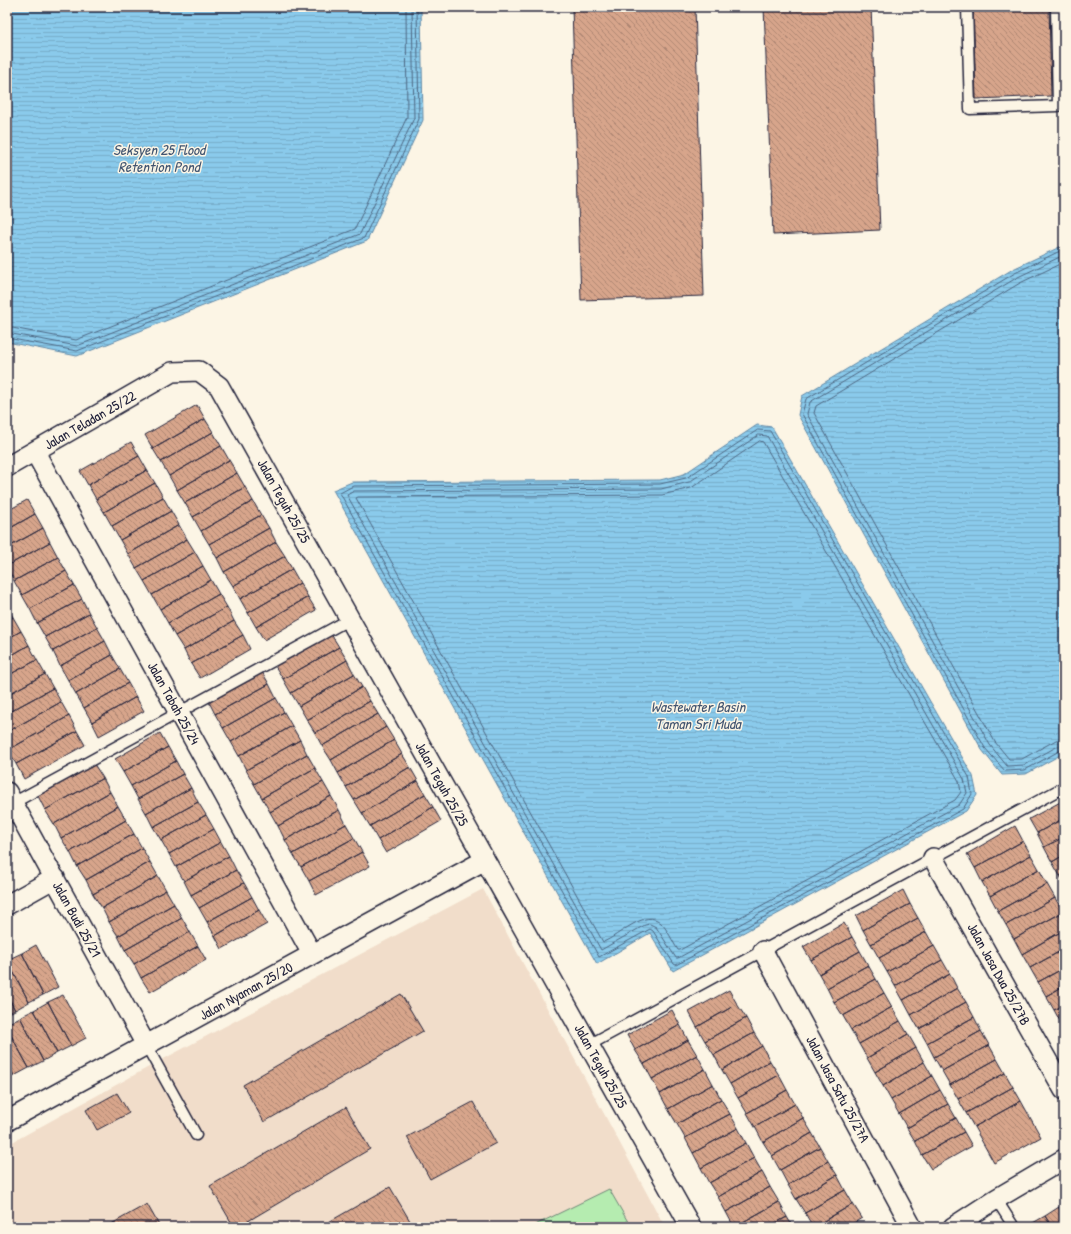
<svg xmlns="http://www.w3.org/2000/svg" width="1071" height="1234" viewBox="0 0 1071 1234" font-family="'Patrick Hand',sans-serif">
  <defs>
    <pattern id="water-rules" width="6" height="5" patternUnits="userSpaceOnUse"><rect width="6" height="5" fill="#8acaeb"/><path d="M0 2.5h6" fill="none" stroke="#77adca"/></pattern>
    <pattern id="building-back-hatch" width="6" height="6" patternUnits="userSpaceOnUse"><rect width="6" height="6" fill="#d7a58b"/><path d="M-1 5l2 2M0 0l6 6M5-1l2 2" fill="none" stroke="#ae8673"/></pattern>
  </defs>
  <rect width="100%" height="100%" fill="#fcf5e5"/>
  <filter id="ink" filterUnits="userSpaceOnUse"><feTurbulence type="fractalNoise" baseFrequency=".025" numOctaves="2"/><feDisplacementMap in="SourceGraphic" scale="8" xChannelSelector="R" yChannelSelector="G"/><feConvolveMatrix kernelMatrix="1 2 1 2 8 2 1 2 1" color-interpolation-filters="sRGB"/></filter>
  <g filter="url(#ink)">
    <path fill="#f1ddca" d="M 483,889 L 665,1227 L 7,1227 L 7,1145 L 156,1063 Z"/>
    <path fill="#b5ecb0" stroke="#6c8776" d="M 609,1189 L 631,1227 L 531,1227 Z"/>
    <path fill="url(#water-rules)" stroke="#6087a5" d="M 7,7 L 421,7 L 423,120 L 367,241 L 77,356 L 7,342 Z
      M 1064,245 L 1064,753 L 1026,774 L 1002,775 L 982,750 L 798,415 L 802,396 L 1013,269 Z
      M 757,425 L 772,427 L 973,776 L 977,795 L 966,811 L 673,971 L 650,933 L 597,964 L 333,490 L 352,482 L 660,480 L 684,474 Z"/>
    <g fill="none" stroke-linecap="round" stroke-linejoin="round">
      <path stroke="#4c6581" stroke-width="1" d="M 1064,249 L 1015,273 L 806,399 L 802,414 L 985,748 L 1005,771 L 1025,770 L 1061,750 L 1064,750
        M 1064,255 L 1018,277 L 810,402 L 807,414 L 990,745 L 1007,766 L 1024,765 L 1058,746 L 1064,745
        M 1064,262 L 1020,283 L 816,406 L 814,413 L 995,742 L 1009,759 L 1022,759 L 1056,740 L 1064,739
        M 7,327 L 76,340 L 355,229 L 407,117 L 406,7
        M 7,333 L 77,346 L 360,234 L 414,118 L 412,7
        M 7,338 L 77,351 L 364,238 L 419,119 L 417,7
        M 758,430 L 770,431 L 969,777 L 972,794 L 963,809 L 676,965 L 674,964 L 653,931 L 650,929 L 599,957 L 340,493 L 353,486 L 660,484 L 686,478 Z
        M 759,435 L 767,436 L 964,779 L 967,793 L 959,805 L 678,958 L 676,958 L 656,927 L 650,924 L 645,925 L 601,950 L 347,495 L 354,491 L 661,489 L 689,482 Z
        M 760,441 L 763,442 L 959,781 L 961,792 L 955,800 L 680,950 L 678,950 C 672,941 668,930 661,923 C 646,907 618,937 603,942 L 356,498 L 358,497 L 662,495 L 691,488 Z"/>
    </g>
    <path fill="url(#building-back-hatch)" stroke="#22223b" d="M 572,7 L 695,7 L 704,296 L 581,300 Z
      M 764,7 L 871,7 L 880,230 L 773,235 Z
      M 973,7 L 1049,7 L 1051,96 L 976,99 Z
      M 197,405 L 205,419 L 153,449 L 145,435 Z
      M 205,419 L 213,432 L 161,462 L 153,449 Z
      M 213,432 L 221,446 L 169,476 L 161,462 Z
      M 131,442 L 139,456 L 88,485 L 80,471 Z
      M 221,446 L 229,460 L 177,490 L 169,476 Z
      M 139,456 L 147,470 L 96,499 L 88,485 Z
      M 229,460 L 237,473 L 185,503 L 177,490 Z
      M 147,470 L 155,483 L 104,512 L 96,499 Z
      M 237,473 L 245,487 L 193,517 L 185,503 Z
      M 155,483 L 163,497 L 112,526 L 104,512 Z
      M 245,487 L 253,501 L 201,531 L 193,517 Z
      M 163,497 L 171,511 L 120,540 L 112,526 Z
      M 27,500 L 35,514 L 7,530 L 7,511 Z
      M 253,501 L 261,515 L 209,544 L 201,531 Z
      M 171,511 L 179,525 L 128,554 L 120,540 Z
      M 35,514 L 43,528 L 7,548 L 7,530 Z
      M 261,515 L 269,528 L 217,558 L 209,544 Z
      M 179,525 L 187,539 L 136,568 L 128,554 Z
      M 43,528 L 50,542 L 7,566 L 7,548 Z
      M 269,528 L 276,542 L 224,572 L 217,558 Z
      M 187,539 L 195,552 L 144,581 L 136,568 Z
      M 50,542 L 58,557 L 14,581 L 7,566 Z
      M 276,542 L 285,556 L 233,586 L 224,572 Z
      M 195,552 L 203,566 L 152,595 L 144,581 Z
      M 285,556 L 292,569 L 240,599 L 233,586 Z
      M 58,557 L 66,571 L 22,595 L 14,581 Z
      M 203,566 L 211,580 L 160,609 L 152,595 Z
      M 292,569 L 300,583 L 248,613 L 240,599 Z
      M 66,571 L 74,585 L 30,609 L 22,595 Z
      M 211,580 L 219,594 L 168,623 L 160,609 Z
      M 300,583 L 308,597 L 256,627 L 248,613 Z
      M 74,585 L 82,599 L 37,623 L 30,609 Z
      M 219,594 L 227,607 L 175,636 L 168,623 Z
      M 308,597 L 316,610 L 264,640 L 256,627 Z
      M 82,599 L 89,613 L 45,637 L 37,623 Z
      M 7,606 L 13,617 L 7,620 Z
      M 227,607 L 234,621 L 184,650 L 175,636 Z
      M 89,613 L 97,627 L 53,651 L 45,637 Z
      M 13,617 L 21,631 L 7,639 L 7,620 Z
      M 234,621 L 243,635 L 191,664 L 184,650 Z
      M 97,627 L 105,641 L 60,666 L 53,651 Z
      M 21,631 L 29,645 L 7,658 L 7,639 Z
      M 331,634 L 339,647 L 283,679 L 275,666 Z
      M 243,635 L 250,649 L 200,678 L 191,664 Z
      M 105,641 L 112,655 L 68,680 L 60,666 Z
      M 29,645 L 37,660 L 7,676 L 7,658 Z
      M 339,647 L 347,660 L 291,693 L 283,679 Z
      M 112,655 L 120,669 L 76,694 L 68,680 Z
      M 37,660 L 45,674 L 7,695 L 7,676 Z
      M 347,660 L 354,674 L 299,706 L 291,693 Z
      M 120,669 L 128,683 L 84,708 L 76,694 Z
      M 261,670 L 269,684 L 215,714 L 208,700 Z
      M 45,674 L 53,688 L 7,713 L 7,695 Z
      M 354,674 L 362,687 L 307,720 L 299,706 Z
      M 128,683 L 136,697 L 92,722 L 84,708 Z
      M 269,684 L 276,698 L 223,728 L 215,714 Z
      M 362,687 L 370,701 L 315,733 L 307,720 Z
      M 53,688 L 61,702 L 7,732 L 7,713 Z
      M 136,697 L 144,711 L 99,736 L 92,722 Z
      M 276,698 L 284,712 L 231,742 L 223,728 Z
      M 370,701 L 378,714 L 322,746 L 315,733 Z
      M 61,702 L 69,716 L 8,750 L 7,732 Z
      M 284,712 L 292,726 L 239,756 L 231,742 Z
      M 378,714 L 386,727 L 331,760 L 322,746 Z
      M 69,716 L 77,731 L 16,764 L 8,750 Z
      M 292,726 L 300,740 L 246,770 L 239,756 Z
      M 386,727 L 394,740 L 338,773 L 331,760 Z
      M 77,731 L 85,745 L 24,779 L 16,764 Z
      M 160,733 L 168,747 L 123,772 L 115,759 Z
      M 300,740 L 307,754 L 254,784 L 246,770 Z
      M 394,740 L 402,754 L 346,787 L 338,773 Z
      M 168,747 L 176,761 L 131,786 L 123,772 Z
      M 307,754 L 315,768 L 262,798 L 254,784 Z
      M 402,754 L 410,767 L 354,800 L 346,787 Z
      M 176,761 L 183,774 L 138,799 L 131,786 Z
      M 94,764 L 103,778 L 45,810 L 38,796 Z
      M 410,767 L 418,781 L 362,813 L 354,800 Z
      M 315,768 L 323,782 L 270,812 L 262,798 Z
      M 183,774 L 191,788 L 146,813 L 138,799 Z
      M 103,778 L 110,792 L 54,824 L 45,810 Z
      M 418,781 L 425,794 L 370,826 L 362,813 Z
      M 323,782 L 331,796 L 278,826 L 270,812 Z
      M 191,788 L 198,802 L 153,827 L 146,813 Z
      M 110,792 L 118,806 L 61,838 L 54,824 Z
      M 425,794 L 433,807 L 378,840 L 370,826 Z
      M 331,796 L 339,810 L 285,840 L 278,826 Z
      M 1064,800 L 1064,818 L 1037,833 L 1029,819 Z
      M 198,802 L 206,815 L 161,840 L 153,827 Z
      M 118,806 L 126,820 L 70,852 L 61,838 Z
      M 433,807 L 441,821 L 386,853 L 378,840 Z
      M 339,810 L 346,824 L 293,854 L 285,840 Z
      M 206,815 L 214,829 L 169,854 L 161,840 Z
      M 1064,818 L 1064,837 L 1044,847 L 1037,833 Z
      M 126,820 L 134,834 L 77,866 L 70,852 Z
      M 346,824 L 354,838 L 301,867 L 293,854 Z
      M 1015,826 L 1023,841 L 975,868 L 967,854 Z
      M 214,829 L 221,842 L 176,867 L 169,854 Z
      M 134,834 L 142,848 L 86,880 L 77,866 Z
      M 1064,837 L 1064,855 L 1052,862 L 1044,847 Z
      M 354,838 L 362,852 L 309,881 L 301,867 Z
      M 1023,841 L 1031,855 L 982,882 L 975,868 Z
      M 221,842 L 229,856 L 184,881 L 176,867 Z
      M 142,848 L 150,862 L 93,894 L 86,880 Z
      M 362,852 L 370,866 L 316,895 L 309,881 Z
      M 1031,855 L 1039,869 L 990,896 L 982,882 Z
      M 1064,855 L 1064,874 L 1060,876 L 1052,862 Z
      M 229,856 L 236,870 L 191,895 L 184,881 Z
      M 150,862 L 158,876 L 102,908 L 93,894 Z
      M 1039,869 L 1047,884 L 998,911 L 990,896 Z
      M 236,870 L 244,883 L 199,908 L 191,895 Z
      M 1064,874 L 1064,883 L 1060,876 Z
      M 158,876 L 166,890 L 109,922 L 102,908 Z
      M 244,883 L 252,897 L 207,922 L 199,908 Z
      M 1047,884 L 1055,898 L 1006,925 L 998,911 Z
      M 166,890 L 174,904 L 118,936 L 109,922 Z
      M 903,890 L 910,904 L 863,930 L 856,916 Z
      M 252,897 L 259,910 L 215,936 L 207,922 Z
      M 1055,898 L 1063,912 L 1014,939 L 1006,925 Z
      M 174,904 L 182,918 L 125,950 L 118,936 Z
      M 910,904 L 918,918 L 871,944 L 863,930 Z
      M 259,910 L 267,924 L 222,949 L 215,936 Z
      M 1063,912 L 1064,930 L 1022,954 L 1014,939 Z
      M 182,918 L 190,932 L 134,964 L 125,950 Z
      M 918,918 L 926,932 L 879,958 L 871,944 Z
      M 844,923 L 852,937 L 811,960 L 803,947 Z
      M 1064,930 L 1064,949 L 1030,968 L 1022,954 Z
      M 190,932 L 198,946 L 141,978 L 134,964 Z
      M 926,932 L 934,946 L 887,972 L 879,958 Z
      M 852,937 L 860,951 L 819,974 L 811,960 Z
      M 36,945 L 58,987 L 43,995 L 22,953 Z
      M 198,946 L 206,960 L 150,992 L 141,978 Z
      M 934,946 L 942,960 L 895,986 L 887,972 Z
      M 1064,949 L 1064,968 L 1038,982 L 1030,968 Z
      M 860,951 L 868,965 L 827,988 L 819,974 Z
      M 22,953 L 43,995 L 29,1002 L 7,960 Z
      M 7,960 L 29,1002 L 15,1010 L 7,995 Z
      M 942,960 L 950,974 L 903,1000 L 895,986 Z
      M 868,965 L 876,979 L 834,1002 L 827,988 Z
      M 1064,968 L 1064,986 L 1046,996 L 1038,982 Z
      M 950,974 L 957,988 L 911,1015 L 903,1000 Z
      M 876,979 L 884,993 L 843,1016 L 834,1002 Z
      M 1064,986 L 1064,1005 L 1054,1010 L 1046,996 Z
      M 957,988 L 966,1002 L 919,1029 L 911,1015 Z
      M 729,990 L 737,1004 L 697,1027 L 689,1012 Z
      M 884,993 L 892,1007 L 851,1030 L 843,1016 Z
      M 401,994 L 423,1031 L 264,1122 L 243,1085 Z
      M 7,995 L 15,1010 L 7,1014 Z
      M 63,995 L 86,1038 L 71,1046 L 48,1002 Z
      M 48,1002 L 71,1046 L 57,1053 L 34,1010 Z
      M 966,1002 L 974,1017 L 927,1043 L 919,1029 Z
      M 737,1004 L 746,1018 L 705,1041 L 697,1027 Z
      M 1064,1005 L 1064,1023 L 1062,1025 L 1054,1010 Z
      M 892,1007 L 900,1021 L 859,1044 L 851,1030 Z
      M 34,1010 L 57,1053 L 43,1061 L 20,1017 Z
      M 672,1010 L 680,1025 L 635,1050 L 627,1035 Z
      M 20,1017 L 43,1061 L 29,1068 L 7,1028 L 7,1024 Z
      M 974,1017 L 981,1031 L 934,1057 L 927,1043 Z
      M 746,1018 L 754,1033 L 714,1055 L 705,1041 Z
      M 900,1021 L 908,1034 L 867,1058 L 859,1044 Z
      M 680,1025 L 688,1040 L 644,1064 L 635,1050 Z
      M 7,1028 L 29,1068 L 14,1076 L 7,1062 Z
      M 981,1031 L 989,1045 L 942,1071 L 934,1057 Z
      M 754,1033 L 762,1046 L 722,1070 L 714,1055 Z
      M 908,1034 L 916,1048 L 875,1072 L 867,1058 Z
      M 688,1040 L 697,1055 L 652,1079 L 644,1064 Z
      M 989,1045 L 997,1059 L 950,1085 L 942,1071 Z
      M 762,1046 L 770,1061 L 730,1084 L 722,1070 Z
      M 916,1048 L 924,1062 L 883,1086 L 875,1072 Z
      M 697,1055 L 705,1069 L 660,1094 L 652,1079 Z
      M 997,1059 L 1005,1073 L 958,1099 L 950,1085 Z
      M 770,1061 L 779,1075 L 738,1098 L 730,1084 Z
      M 7,1062 L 14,1076 L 7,1079 Z
      M 924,1062 L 932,1076 L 891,1100 L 883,1086 Z
      M 705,1069 L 713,1084 L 668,1109 L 660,1094 Z
      M 1005,1073 L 1013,1087 L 966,1113 L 958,1099 Z
      M 779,1075 L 787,1090 L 747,1113 L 738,1098 Z
      M 932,1076 L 940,1090 L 899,1114 L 891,1100 Z
      M 713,1084 L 721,1099 L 677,1124 L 668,1109 Z
      M 1013,1087 L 1021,1101 L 974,1127 L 966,1113 Z
      M 787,1090 L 795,1104 L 755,1127 L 747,1113 Z
      M 940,1090 L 948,1104 L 907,1128 L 899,1114 Z
      M 117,1093 L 129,1113 L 97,1130 L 86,1110 Z
      M 721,1099 L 730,1114 L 685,1138 L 677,1124 Z
      M 1021,1101 L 1041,1137 L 994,1163 L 974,1127 Z
      M 473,1102 L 496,1143 L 430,1179 L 407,1137 Z
      M 795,1104 L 803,1118 L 763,1142 L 755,1127 Z
      M 948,1104 L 956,1118 L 915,1141 L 907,1128 Z
      M 346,1107 L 370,1149 L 238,1227 L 234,1227 L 210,1186 Z
      M 730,1114 L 738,1128 L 693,1153 L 685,1138 Z
      M 803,1118 L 812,1133 L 772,1156 L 763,1142 Z
      M 956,1118 L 964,1132 L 922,1155 L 915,1141 Z
      M 738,1128 L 746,1143 L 701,1168 L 693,1153 Z
      M 964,1132 L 972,1146 L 931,1169 L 922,1155 Z
      M 812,1133 L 820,1147 L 780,1170 L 772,1156 Z
      M 746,1143 L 754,1158 L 709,1183 L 701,1168 Z
      M 820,1147 L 828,1161 L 788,1185 L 780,1170 Z
      M 754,1158 L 762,1172 L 718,1197 L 709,1183 Z
      M 828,1161 L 837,1175 L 796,1199 L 788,1185 Z
      M 762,1172 L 770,1187 L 726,1212 L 718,1197 Z
      M 837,1175 L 845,1190 L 805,1213 L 796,1199 Z
      M 390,1187 L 413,1226 L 412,1227 L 320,1227 Z
      M 770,1187 L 779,1202 L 734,1227 L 726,1212 Z
      M 845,1190 L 853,1204 L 813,1227 L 805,1213 Z
      M 779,1202 L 787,1217 L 768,1227 L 734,1227 Z
      M 147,1204 L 160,1227 L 106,1227 Z
      M 853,1204 L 862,1218 L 847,1227 L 814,1227 Z
      M 1064,1204 L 1064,1216 L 1059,1207 Z
      M 1059,1207 L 1064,1216 L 1064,1227 L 1052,1227 L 1045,1216 Z
      M 1045,1216 L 1052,1227 L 1032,1227 L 1031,1224 Z
      M 787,1217 L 793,1227 L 768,1227 Z"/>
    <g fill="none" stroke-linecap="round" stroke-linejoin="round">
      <defs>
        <path id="lane" d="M 967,7 L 970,109 L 1058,106 L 1056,7
          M 13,803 L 350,619
          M 146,1045 L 196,1135
          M 589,1045 L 1064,787
          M 996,1199 L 1014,1227"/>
        <path id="street" d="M 35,452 L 312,954
          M 7,467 L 172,372 L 199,371 L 219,386 L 691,1227
          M 7,792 L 146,1045
          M 933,858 L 1064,1090
          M 7,905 L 55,878
          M 763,951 L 912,1227
          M 7,1121 L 485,860
          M 953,1227 L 996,1199 L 1064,1159"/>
      </defs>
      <use href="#lane" stroke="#22223b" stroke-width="13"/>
      <use href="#street" stroke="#22223b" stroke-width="22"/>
      <use href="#lane" stroke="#fcf5e5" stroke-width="10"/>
      <use href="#street" stroke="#fcf5e5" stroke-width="19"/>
    </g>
  </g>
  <g text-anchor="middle" stroke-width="3" stroke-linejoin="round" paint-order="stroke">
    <g font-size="14" fill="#22223b" stroke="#fcf5e5">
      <text transform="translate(90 420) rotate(-30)" y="5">Jalan Teladan 25/22</text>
      <text transform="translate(284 501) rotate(61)" y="5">Jalan Teguh 25/25</text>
      <text transform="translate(174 703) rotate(61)" y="5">Jalan Tabah 25/24</text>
      <text transform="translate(442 784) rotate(61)" y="5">Jalan Teguh 25/25</text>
      <text transform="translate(77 919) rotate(61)" y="5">Jalan Budi 25/21</text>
      <text transform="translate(999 974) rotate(61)" y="5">Jalan Jasa Dua 25/27B</text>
      <text transform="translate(246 991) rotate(-29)" y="5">Jalan Nyaman 25/20</text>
      <text transform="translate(601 1066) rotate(61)" y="5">Jalan Teguh 25/25</text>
      <text transform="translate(838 1089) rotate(62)" y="5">Jalan Jasa Satu 25/27A</text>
    </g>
    <g font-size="15" font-style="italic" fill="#415470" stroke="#fcf5e5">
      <text x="159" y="155">Seksyen 25 Flood<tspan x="159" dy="17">Retention Pond</tspan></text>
      <text x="698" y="712">Wastewater Basin<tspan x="698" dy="17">Taman Sri Muda</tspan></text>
    </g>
  </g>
  <rect width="1071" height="1234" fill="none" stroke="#fcf5e5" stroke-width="24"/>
  <rect x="12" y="12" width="1047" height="1210" fill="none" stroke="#22223b" stroke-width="1.5" filter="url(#ink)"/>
</svg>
